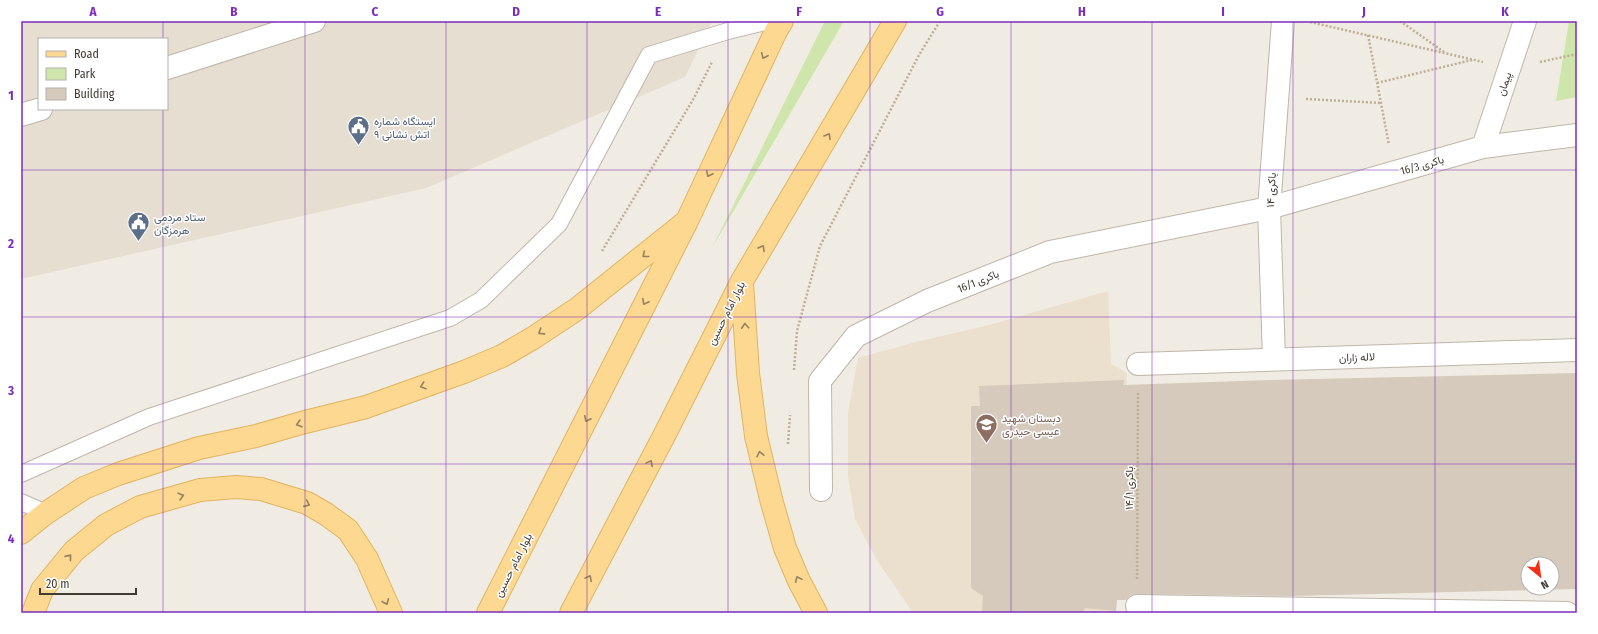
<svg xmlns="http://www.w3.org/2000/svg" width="1598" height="634" viewBox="0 0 1598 634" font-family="'Fira Sans Condensed',Vazirmatn,sans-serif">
  <rect width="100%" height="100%" fill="#f1ece3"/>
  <path fill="#e5ded1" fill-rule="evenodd" d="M 21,21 L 712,21 L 685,77 L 426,188 L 21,279 ZM 39,39 L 167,39 L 167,109 L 39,109 Z"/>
  <path fill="#eae0cd" d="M 1108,291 L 1111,364 L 1127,373 L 1116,613 L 913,613 L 876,559 L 855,519 L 848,476 L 848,413 L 858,358 L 912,343 L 989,325 Z"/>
  <path fill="#cee5ac" d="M 825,21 L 844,21 L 712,248 Z
    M 1569,21 L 1577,21 L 1577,97 L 1556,101 Z"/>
  <path fill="#d5cabc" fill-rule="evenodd" d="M 1577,373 L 1577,589 L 1292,596 L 1137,594 L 1131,595 L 1126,600 L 1117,600 L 1116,611 L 1085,608 L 1082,613 L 982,613 L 983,596 L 971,588 L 971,406 L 980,406 L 979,386 L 1124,380 L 1123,385 L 1270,380 ZM 1528,564 L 1552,564 L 1552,588 L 1528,588 Z"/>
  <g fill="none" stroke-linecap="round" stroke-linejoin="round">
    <defs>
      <path id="service" d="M 21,474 L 149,417 L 450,318 L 481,300 L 559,224 L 649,55 L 728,31 L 769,21
        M 21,502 L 46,513"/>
      <path id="minor" d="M 167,68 L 314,21
        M 21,115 L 41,109
        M 1483,147 L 1525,21
        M 1138,364 L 1577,350
        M 821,490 L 820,381 L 856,336 L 927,301 L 1050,252 L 1269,208 L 1483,147 L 1577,135
        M 1137,606 L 1567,613"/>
      <path id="tertiary" d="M 1274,359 L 1269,208 L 1283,21"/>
      <path id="primary" d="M 742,283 L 748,373 L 756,436 L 771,499 L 785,548 L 799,581 L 816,613
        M 21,533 L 46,513 L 84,488 L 118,474 L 199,448 L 256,436 L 305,422 L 366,407 L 464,372 L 502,356 L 533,338 L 577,309 L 687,221
        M 33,613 L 42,590 L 74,551 L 106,525 L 140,507 L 200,490 L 236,487 L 261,489 L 307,503 L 326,514 L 348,530 L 367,559 L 391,613
        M 488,613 L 687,221 L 776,31 L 782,21
        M 571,613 L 666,432 L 742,281 L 895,21"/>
    </defs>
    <use href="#service" stroke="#bfb6a9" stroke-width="18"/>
    <use href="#minor" stroke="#bfb6a9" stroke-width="24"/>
    <use href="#tertiary" stroke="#bfb6a9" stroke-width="24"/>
    <use href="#primary" stroke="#e0b462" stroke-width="24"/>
    <path stroke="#bdae97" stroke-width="2.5" stroke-dasharray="2 2" stroke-linecap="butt" d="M 1400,21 L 1444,52
      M 1310,22 L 1483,62
      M 1368,35 L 1389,145
      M 1540,62 L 1577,54
      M 1377,83 L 1472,60
      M 1306,99 L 1381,103
      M 602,251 L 694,98 L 712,62
      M 794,370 L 797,331 L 820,246 L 919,55 L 940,21
      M 788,444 L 790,415
      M 1137,579 L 1138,392"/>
    <use href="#service" stroke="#fff" stroke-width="16"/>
    <use href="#minor" stroke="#fff" stroke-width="22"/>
    <use href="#tertiary" stroke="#fff" stroke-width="22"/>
    <use href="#primary" stroke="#fcd891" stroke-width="22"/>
  </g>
  <defs><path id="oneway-chevron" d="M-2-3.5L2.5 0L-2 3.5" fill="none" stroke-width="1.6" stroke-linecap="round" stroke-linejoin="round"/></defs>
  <g stroke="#96825d">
    <use href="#oneway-chevron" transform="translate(764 56) rotate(115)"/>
    <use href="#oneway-chevron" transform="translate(828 136) rotate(-60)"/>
    <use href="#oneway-chevron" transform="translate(709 174) rotate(115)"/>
    <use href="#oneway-chevron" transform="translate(762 248) rotate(-60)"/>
    <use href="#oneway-chevron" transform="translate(645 255) rotate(141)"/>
    <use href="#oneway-chevron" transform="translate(645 302) rotate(117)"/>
    <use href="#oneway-chevron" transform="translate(745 326) rotate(-94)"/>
    <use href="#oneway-chevron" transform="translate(541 332) rotate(147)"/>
    <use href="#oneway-chevron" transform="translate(423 386) rotate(161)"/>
    <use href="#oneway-chevron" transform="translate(587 419) rotate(116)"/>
    <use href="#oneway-chevron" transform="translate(299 424) rotate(164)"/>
    <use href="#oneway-chevron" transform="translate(760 454) rotate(-103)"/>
    <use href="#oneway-chevron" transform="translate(650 463) rotate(-62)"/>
    <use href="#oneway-chevron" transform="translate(181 496) rotate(-16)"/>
    <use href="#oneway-chevron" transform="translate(307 504) rotate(24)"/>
    <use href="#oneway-chevron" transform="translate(69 557) rotate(-51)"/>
    <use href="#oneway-chevron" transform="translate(589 578) rotate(-62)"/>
    <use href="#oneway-chevron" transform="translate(798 579) rotate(-114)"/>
    <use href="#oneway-chevron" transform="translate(386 602) rotate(67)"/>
  </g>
  <path fill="none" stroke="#7b2cbf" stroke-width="1" stroke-opacity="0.55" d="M 163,21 L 163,39M 305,21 L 305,613M 446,21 L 446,613M 587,21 L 587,613M 728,21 L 728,613M 870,21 L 870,613M 1011,21 L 1011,613M 1152,21 L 1152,613M 1293,21 L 1293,613M 1435,21 L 1435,613M 163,109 L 163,613M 21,170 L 1577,170M 21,317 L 1577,317M 21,464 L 1577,464"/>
  <defs>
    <symbol id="civic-pin" viewBox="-11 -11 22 30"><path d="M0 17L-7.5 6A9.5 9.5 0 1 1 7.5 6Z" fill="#5c6f8a" stroke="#fff"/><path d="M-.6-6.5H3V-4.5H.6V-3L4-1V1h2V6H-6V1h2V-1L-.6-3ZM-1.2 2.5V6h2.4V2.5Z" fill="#fff"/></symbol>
    <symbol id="school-pin" viewBox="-11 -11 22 30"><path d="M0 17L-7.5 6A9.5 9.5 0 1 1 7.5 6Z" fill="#8d6e63" stroke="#fff"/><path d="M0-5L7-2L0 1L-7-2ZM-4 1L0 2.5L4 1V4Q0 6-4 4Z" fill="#fff"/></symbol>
  </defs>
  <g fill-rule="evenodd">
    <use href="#civic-pin" x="346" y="114" width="25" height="34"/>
    <use href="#civic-pin" x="126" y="210" width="25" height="34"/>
    <use href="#school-pin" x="974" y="412" width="25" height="34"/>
  </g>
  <g text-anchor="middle" stroke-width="3" stroke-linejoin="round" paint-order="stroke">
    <g font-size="11" fill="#423c33" stroke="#fff">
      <text transform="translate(1504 84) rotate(-72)" y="4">پیمان</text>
      <text transform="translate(1422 165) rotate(-16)" y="4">باکری 16/3</text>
      <text transform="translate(1271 190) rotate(-87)" y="4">باکری ۱۴</text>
      <text transform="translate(978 281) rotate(-22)" y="4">باکری 16/1</text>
      <text transform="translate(726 313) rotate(-63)" y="4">بلوار امام حسین</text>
      <text transform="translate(1357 357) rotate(-2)" y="4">لاله زاران</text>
      <text transform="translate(1129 488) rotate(-90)" y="4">باکری ۱۴/۱</text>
      <text transform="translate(513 565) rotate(-63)" y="4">بلوار امام حسین</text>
    </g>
    <g font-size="11" fill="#4e5e75" stroke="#fff" text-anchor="start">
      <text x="374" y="125">ایستگاه شماره<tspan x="374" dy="13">۹ اتش نشانی</tspan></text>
      <text x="154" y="221">ستاد مردمی<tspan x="154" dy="13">هرمزگان</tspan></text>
    </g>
    <g font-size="11" fill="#785e54" stroke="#fff" text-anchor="start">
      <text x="1002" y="422">دبستان شهید<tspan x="1002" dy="13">عیسی حیدری</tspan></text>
    </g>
  </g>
  <rect width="1598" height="634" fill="none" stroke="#ffffff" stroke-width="44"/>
  <rect x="38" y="38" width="130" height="72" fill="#ffffff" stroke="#b3b1ad"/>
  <rect x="46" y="51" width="20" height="6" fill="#fcd891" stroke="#b3b1ad"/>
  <text x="74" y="58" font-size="12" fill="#423c33">Road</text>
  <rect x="46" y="68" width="20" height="12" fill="#cee5ac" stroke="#b3b1ad"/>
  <text x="74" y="78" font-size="12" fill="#423c33">Park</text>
  <rect x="46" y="88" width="20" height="12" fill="#d5cabc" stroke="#b3b1ad"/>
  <text x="74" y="98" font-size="12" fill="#423c33">Building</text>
  <g transform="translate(1540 576) rotate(151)"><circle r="19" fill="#ffffff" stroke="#b3b1ad"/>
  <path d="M0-3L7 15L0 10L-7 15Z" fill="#f52e16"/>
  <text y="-6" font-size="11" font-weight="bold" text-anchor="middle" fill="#423c33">N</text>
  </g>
  <path d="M40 588v6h96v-6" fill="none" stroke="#423c33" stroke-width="2"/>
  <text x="46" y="588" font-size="12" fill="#423c33" stroke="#ffffff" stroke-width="3" paint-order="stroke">20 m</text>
  <rect x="22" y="22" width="1554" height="590" fill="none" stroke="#7b2cbf" stroke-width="1.5"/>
  <g font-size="13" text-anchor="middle" font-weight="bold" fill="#7b2cbf">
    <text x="93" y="16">A</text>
    <text x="234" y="16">B</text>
    <text x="375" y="16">C</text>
    <text x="516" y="16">D</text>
    <text x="658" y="16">E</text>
    <text x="799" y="16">F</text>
    <text x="940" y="16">G</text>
    <text x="1082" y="16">H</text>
    <text x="1223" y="16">I</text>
    <text x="1364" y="16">J</text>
    <text x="1505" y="16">K</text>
    <text x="11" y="100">1</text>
    <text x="11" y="248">2</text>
    <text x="11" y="395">3</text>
    <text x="11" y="543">4</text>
  </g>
</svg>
